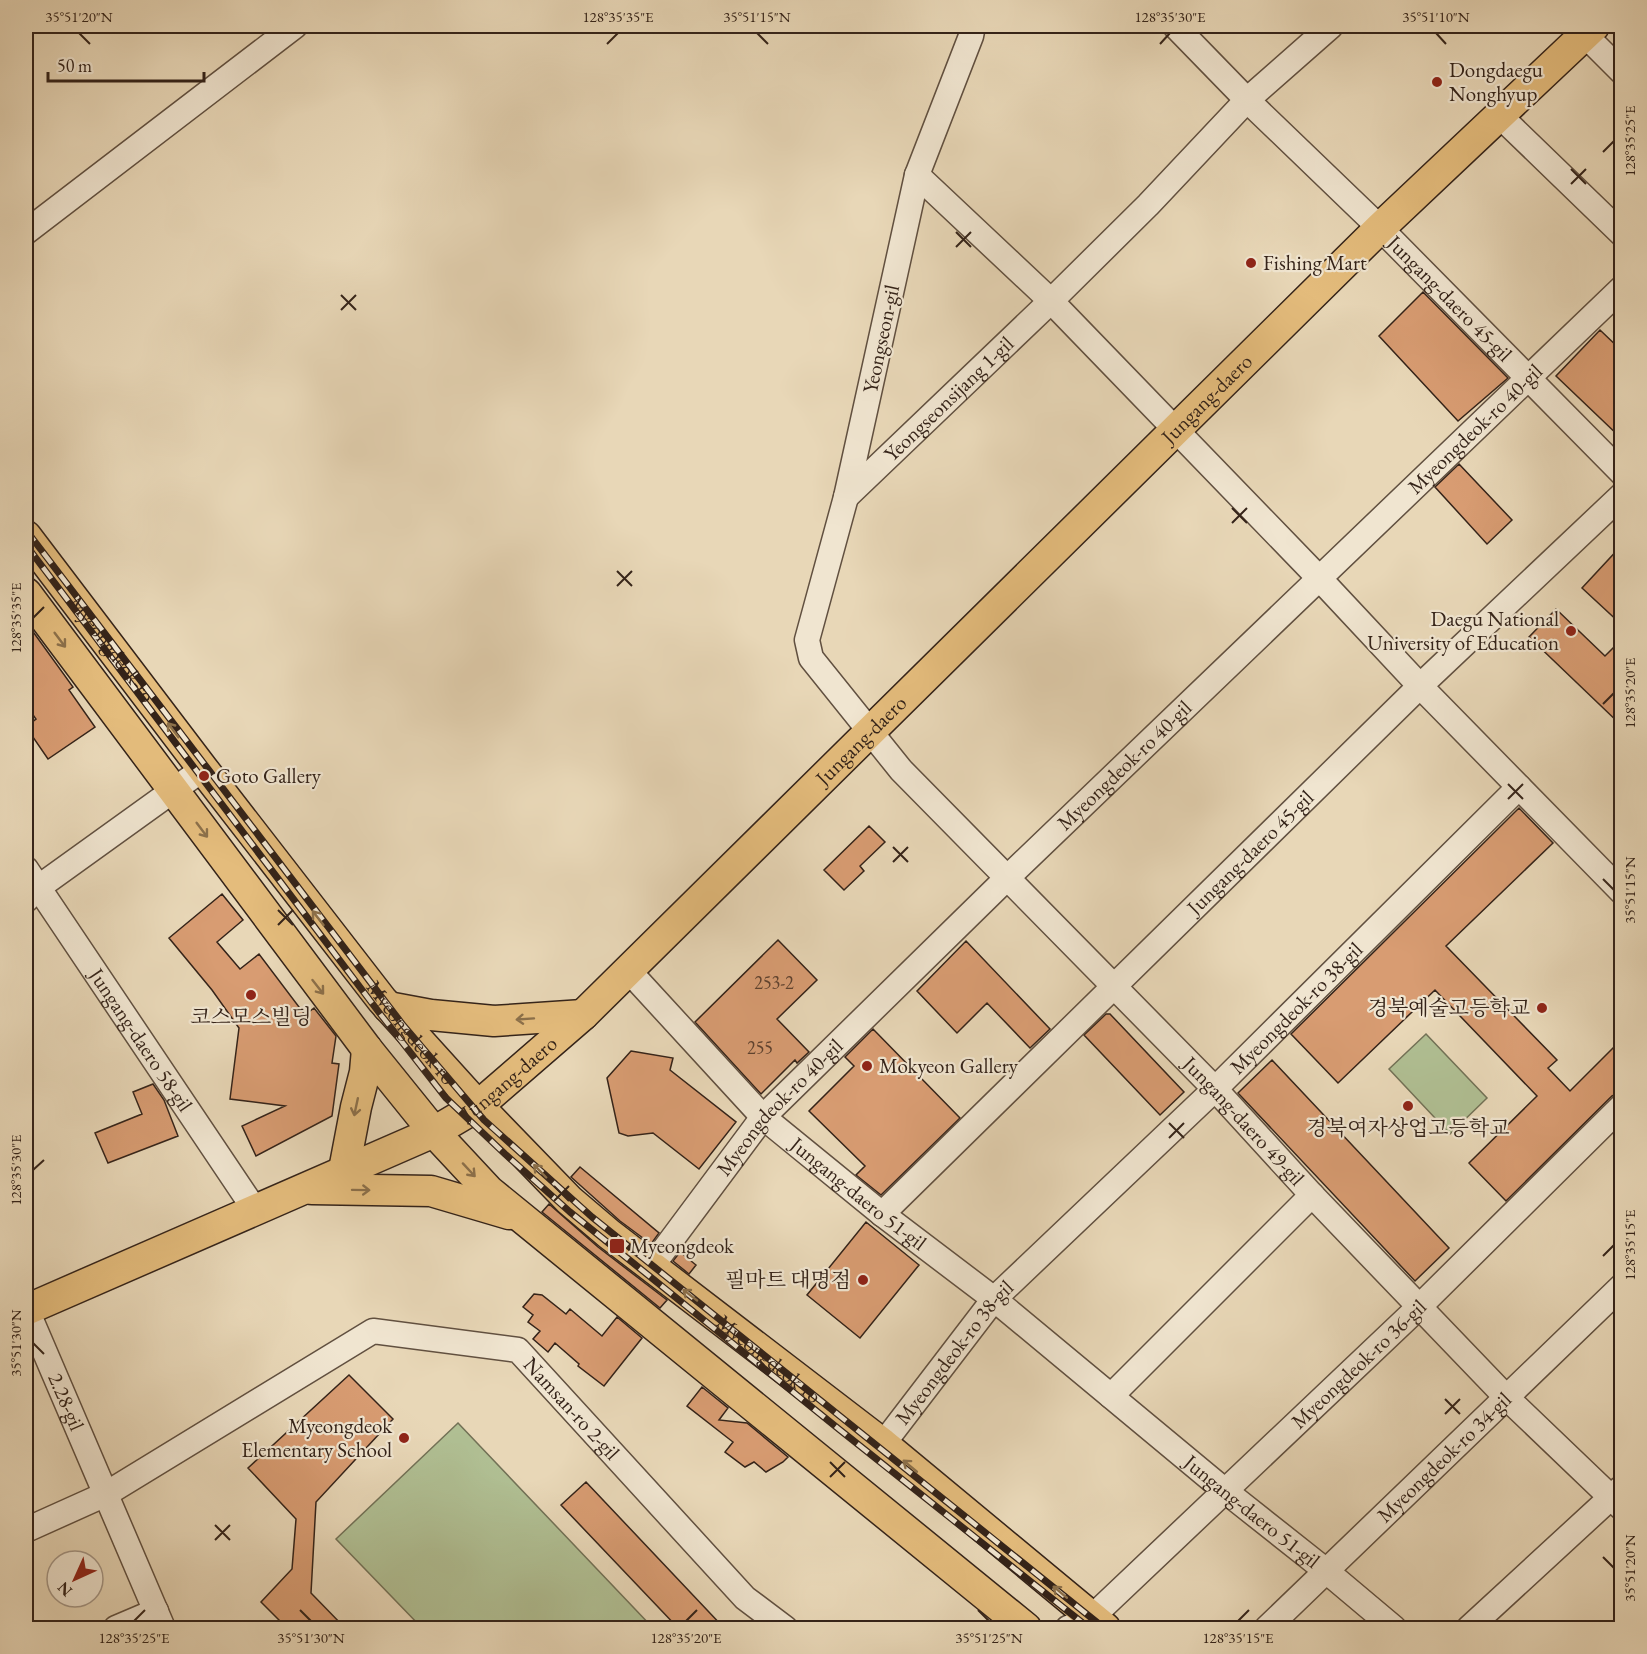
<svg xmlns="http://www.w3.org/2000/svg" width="1647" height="1654" viewBox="0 0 1647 1654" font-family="'EB Garamond','Noto Serif KR',serif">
  <rect width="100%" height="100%" fill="#e8d7b7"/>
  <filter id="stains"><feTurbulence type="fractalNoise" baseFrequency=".00333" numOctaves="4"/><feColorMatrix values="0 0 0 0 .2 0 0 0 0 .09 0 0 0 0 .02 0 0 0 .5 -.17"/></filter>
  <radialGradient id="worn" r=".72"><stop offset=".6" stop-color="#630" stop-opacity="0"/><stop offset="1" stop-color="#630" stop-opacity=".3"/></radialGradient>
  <path fill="#b0bf93" stroke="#727156" stroke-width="1.5" d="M 1426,1034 L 1487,1098 L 1450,1134 L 1389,1069 Z
    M 458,1423 L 653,1628 L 422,1628 L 336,1539 Z"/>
  <path fill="#d89c72" stroke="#342319" stroke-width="1.5" d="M 1423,292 L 1508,378 L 1458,421 L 1379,336 Z
    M 1600,330 L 1622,351 L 1622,439 L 1556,376 Z
    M 1459,464 L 1512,520 L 1487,544 L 1435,487 Z
    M 1622,545 L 1622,625 L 1582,588 Z
    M 1556,609 L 1605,656 L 1622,639 L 1622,726 L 1529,637 Z
    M 26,622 L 73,687 L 69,690 L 95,727 L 48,759 L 26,727 L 36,719 L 26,705 Z
    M 1519,808 L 1553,843 L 1446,946 L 1557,1060 L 1548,1068 L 1570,1091 L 1622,1039 L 1622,1092 L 1612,1096 L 1506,1201 L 1469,1163 L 1537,1096 L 1435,990 L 1338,1083 L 1291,1034 Z
    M 869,826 L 885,842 L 860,866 L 864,871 L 844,890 L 824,870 Z
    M 222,894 L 243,920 L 217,942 L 240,969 L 259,954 L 305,1015 L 314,1008 L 336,1036 L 332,1063 L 339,1064 L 332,1116 L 256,1156 L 242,1126 L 285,1106 L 230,1099 L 239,1028 L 212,990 L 169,938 Z
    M 778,940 L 817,980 L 777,1019 L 809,1052 L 797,1063 L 795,1060 L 761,1094 L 695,1022 Z
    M 966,941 L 1050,1029 L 1030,1048 L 987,1003 L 957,1033 L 917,991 Z
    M 1106,1014 L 1110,1014 L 1184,1092 L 1160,1115 L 1084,1035 Z
    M 873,1029 L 960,1118 L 881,1195 L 856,1175 L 865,1166 L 809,1111 L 854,1066 L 845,1057 Z
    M 631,1051 L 673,1058 L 670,1070 L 736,1122 L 699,1169 L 653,1133 L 628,1136 L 619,1133 L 607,1078 Z
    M 1272,1060 L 1449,1248 L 1415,1281 L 1238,1093 Z
    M 153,1084 L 164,1100 L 178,1136 L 108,1163 L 95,1133 L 142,1114 L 133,1092 Z
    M 580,1167 L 659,1233 L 651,1244 L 620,1221 L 571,1177 Z
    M 549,1204 L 598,1247 L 667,1300 L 660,1308 L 542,1212 Z
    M 866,1222 L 919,1265 L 860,1338 L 807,1295 Z
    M 680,1252 L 696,1265 L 689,1274 L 673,1261 Z
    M 534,1294 L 542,1295 L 566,1314 L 570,1309 L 602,1336 L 617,1317 L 642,1338 L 604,1386 L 578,1366 L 579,1364 L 555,1343 L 548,1352 L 533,1339 L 540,1331 L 528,1322 L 533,1315 L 523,1307 Z
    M 349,1375 L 393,1419 L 316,1502 L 311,1593 L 346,1629 L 288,1629 L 261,1602 L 292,1569 L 296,1519 L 248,1468 Z
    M 702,1387 L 728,1408 L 719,1420 L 747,1423 L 788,1457 L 783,1462 L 766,1472 L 754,1462 L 745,1467 L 725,1452 L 733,1442 L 687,1406 Z
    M 586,1482 L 725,1629 L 679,1629 L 561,1505 Z"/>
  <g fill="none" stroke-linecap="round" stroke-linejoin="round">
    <defs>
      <g id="minor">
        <path id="s1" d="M 973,26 L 971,36 L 917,175 L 846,497 L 807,640 L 811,658 L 901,770 L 1215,1089 L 1312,1195 L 1506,1397 L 1622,1508"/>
        <path id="s2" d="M 1175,26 L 1247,100 L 1380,228 L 1622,473"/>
        <path d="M 1576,26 L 1622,72"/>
        <path d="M 1500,116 L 1622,234"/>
        <path d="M 917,175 L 1051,301 L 1319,578 L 1420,686 L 1622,892"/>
        <path d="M 26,232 L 295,26"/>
        <path id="s3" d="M 846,497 L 1051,301 L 1148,205 L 1247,100 L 1331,26"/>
        <path id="s4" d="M 26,869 L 255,1210"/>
        <path d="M 26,900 L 39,887 L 203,769"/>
        <path id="s5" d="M 628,970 L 763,1117 L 882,1214 L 994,1299 L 1224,1490 L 1325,1570 L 1394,1628"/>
        <path id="s6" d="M 882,1214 L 1420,686 L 1622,495"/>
        <path id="s7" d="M 652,1266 L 763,1117 L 1007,878 L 1622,288"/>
        <path id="s8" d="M 26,1308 L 163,1628"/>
        <path d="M 1111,1396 L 1312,1195"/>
        <path id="s9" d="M 883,1444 L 994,1299 L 1215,1089 L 1519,787"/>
        <path id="s10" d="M 26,1530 L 106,1494 L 373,1331 L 518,1350 L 745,1598 L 785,1628"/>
        <path d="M 116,1628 L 156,1611"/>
        <path id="s11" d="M 1068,1628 L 1091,1618 L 1419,1307 L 1622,1106"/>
        <path id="s12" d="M 1267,1628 L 1622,1286"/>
        <path d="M 1469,1628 L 1620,1489"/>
      </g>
      <g id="major">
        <path id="s13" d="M 26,536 L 203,769 L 382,1000 L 478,1106 L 569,1200 L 609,1234 L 883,1444 L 1105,1628"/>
        <path d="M 26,593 L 367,1049 L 434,1132 L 489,1191 L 1026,1628"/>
        <path d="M 388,1007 L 431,1015 L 494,1021 L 583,1015"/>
        <path d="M 344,1170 L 356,1107 L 365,1072 L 367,1049"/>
        <path d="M 312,1189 L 431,1191 L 509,1214"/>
        <path id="s14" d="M 26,1310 L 434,1132 L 478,1106 L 583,1015 L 1380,228 L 1594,26"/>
      </g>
    </defs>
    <use href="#minor" stroke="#615040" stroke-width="27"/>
    <use href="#major" stroke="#342319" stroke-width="33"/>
    <use href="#minor" stroke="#f0e5d0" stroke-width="24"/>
    <use href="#major" stroke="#e4bc7c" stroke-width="30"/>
    <defs>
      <g id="rail">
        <path id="s15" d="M 26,530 L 403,1025 L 484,1120 L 592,1217 L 1104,1628"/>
        <path d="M 26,545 L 381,1015 L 446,1098 L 505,1154 L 570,1212 L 840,1430 L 1089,1628"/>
      </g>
    </defs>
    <use href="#rail" stroke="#342319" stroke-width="7"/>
    <use href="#rail" stroke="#f0e5d0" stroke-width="4.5" stroke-dasharray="14" stroke-linecap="butt"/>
  </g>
  <defs><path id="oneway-shaft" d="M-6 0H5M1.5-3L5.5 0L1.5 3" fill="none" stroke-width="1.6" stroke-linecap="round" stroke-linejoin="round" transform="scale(1.5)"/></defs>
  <g stroke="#8c704a">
    <use href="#oneway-shaft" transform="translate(60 640) rotate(53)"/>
    <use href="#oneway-shaft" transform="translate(173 730) rotate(-127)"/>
    <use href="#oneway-shaft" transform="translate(202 830) rotate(53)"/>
    <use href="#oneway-shaft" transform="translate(318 918) rotate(-128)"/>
    <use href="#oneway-shaft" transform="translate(318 987) rotate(52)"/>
    <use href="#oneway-shaft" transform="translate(525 1019) rotate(176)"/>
    <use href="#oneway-shaft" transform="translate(356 1107) rotate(102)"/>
    <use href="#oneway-shaft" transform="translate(469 1170) rotate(47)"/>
    <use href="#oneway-shaft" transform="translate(540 1171) rotate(-134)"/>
    <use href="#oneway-shaft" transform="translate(361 1190) rotate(1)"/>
    <use href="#oneway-shaft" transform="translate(690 1295) rotate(-142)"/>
    <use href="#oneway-shaft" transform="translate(910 1466) rotate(-140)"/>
    <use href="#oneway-shaft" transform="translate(1060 1592) rotate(-140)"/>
  </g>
  <path fill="none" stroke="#342319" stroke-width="2" d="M 79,33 L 90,44M 757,33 L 768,44M 1436,33 L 1446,44M 607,44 L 618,33M 1160,44 L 1170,33M 1603,152 L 1614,141M 1571,169 L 1586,184M 1571,184 L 1586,169M 956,232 L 971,247M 956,247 L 971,232M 341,295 L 356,310M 341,310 L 356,295M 1232,508 L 1247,523M 1232,523 L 1247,508M 617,571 L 632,586M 617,586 L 632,571M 33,618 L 44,607M 1603,704 L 1614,693M 1508,784 L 1523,799M 1508,799 L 1523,784M 893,847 L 908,862M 893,862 L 908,847M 1603,879 L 1614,890M 278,910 L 293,925M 278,925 L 293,910M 1169,1123 L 1184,1138M 1169,1138 L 1184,1123M 33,1170 L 44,1160M 554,1186 L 569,1201M 554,1201 L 569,1186M 1603,1256 L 1614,1245M 33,1343 L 44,1354M 1445,1399 L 1460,1414M 1445,1414 L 1460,1399M 830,1462 L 845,1477M 830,1477 L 845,1462M 215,1525 L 230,1540M 215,1540 L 230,1525M 1603,1557 L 1614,1568M 300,1610 L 311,1621M 978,1610 L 989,1621M 134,1621 L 145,1610M 686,1621 L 697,1610M 1238,1621 L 1249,1610"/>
  <g fill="#8f2418" stroke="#f0e5d0" stroke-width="2">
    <circle cx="1437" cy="82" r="6"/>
    <circle cx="1251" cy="263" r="6"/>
    <circle cx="1571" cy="631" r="6"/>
    <circle cx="204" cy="776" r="6"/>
    <circle cx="251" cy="995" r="6"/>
    <circle cx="1542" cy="1008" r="6"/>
    <circle cx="867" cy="1066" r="6"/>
    <circle cx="1408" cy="1106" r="6"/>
    <rect x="609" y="1238" width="16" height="16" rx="3"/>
    <circle cx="863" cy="1280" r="6"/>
    <circle cx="404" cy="1438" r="6"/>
  </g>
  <g text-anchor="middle" stroke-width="4.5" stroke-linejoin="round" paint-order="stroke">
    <g font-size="18" fill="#5d412f">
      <text x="774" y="989">253-2</text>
      <text x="760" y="1054">255</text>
    </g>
    <g font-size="21" fill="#342319" stroke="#f0e5d0" text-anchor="start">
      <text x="1449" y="77">Dongdaegu<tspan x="1449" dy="24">Nonghyup</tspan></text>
      <text x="1263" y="270">Fishing Mart</text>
      <text x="1559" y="626" text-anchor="end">Daegu National<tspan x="1559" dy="24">University of Education</tspan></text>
      <text x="216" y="783">Goto Gallery</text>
      <text x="1530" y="1015" text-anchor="end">경북예술고등학교</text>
      <text x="251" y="1024" text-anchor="middle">코스모스빌딩</text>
      <text x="879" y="1073">Mokyeon Gallery</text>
      <text x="1408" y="1135" text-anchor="middle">경북여자상업고등학교</text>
      <text x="630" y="1253">Myeongdeok</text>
      <text x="851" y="1287" text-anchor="end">필마트 대명점</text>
      <text x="392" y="1433" text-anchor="end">Myeongdeok<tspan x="392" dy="24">Elementary School</tspan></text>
    </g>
    <g font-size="21" fill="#342319" stroke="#f0e5d0">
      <text dy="7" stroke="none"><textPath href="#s2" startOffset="387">Jungang-daero 45-gil</textPath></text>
      <text transform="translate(881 339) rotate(-78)" y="7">Yeongseon-gil</text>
      <text dy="7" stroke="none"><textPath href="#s3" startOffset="142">Yeongseonsijang 1-gil</textPath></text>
      <text dy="7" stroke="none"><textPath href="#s14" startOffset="1512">Jungang-daero</textPath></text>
      <text dy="7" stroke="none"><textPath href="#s7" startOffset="1176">Myeongdeok-ro 40-gil</textPath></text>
      <text dy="7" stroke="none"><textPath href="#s13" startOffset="142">Myeongdeok-ro</textPath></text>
      <text dy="7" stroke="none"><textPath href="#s14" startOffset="1026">Jungang-daero</textPath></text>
      <text dy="7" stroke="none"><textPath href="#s7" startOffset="690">Myeongdeok-ro 40-gil</textPath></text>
      <text dy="7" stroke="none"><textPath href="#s6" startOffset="516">Jungang-daero 45-gil</textPath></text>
      <text dy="7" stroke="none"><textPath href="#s9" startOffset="602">Myeongdeok-ro 38-gil</textPath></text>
      <text dy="7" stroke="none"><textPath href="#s15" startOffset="633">Myeongdeok-ro</textPath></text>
      <text dy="7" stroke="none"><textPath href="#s4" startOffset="206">Jungang-daero 58-gil</textPath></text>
      <text dy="7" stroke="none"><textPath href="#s14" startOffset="538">Jungang-daero</textPath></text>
      <text dy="7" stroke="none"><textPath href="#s7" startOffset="204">Myeongdeok-ro 40-gil</textPath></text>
      <text dy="7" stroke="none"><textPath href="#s1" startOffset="1290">Jungang-daero 49-gil</textPath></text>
      <text dy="7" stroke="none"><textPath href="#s5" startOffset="322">Jungang-daero 51-gil</textPath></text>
      <text dy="7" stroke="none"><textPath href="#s9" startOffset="116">Myeongdeok-ro 38-gil</textPath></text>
      <text dy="7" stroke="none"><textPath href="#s15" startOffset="1119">Myeongdeok-ro</textPath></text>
      <text dy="7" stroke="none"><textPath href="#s11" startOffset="394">Myeongdeok-ro 36-gil</textPath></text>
      <text dy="7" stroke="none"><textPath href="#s8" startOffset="102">2.28-gil</textPath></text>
      <text dy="7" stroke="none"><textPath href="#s10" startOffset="626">Namsan-ro 2-gil</textPath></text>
      <text dy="7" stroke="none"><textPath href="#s12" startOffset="246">Myeongdeok-ro 34-gil</textPath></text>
      <text dy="7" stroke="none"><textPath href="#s5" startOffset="828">Jungang-daero 51-gil</textPath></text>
    </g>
  </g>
  <rect width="1647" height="1654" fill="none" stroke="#e8d7b7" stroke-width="66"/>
  <g transform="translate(75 1579) rotate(225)"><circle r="28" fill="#f0e5d0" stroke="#a59787" stroke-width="1.5"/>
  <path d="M0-4.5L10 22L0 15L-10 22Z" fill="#8f2418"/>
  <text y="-9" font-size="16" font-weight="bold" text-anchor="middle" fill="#342319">N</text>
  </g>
  <path d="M48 72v9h156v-9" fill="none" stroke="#342319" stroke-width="3"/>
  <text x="57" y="72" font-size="18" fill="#342319" stroke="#f0e5d0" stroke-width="4.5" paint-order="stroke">50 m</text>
  <rect x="33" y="33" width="1581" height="1588" fill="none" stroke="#342319" stroke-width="2"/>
  <g font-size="15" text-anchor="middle" fill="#342319">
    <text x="79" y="22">35°51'20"N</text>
    <text x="618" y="22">128°35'35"E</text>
    <text x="757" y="22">35°51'15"N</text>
    <text x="1170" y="22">128°35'30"E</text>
    <text x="1436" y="22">35°51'10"N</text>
    <text transform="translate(1630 141) rotate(-90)" y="5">128°35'25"E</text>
    <text transform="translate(16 618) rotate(-90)" y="5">128°35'35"E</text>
    <text transform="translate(1630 693) rotate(-90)" y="5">128°35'20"E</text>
    <text transform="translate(1630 890) rotate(-90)" y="5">35°51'15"N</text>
    <text transform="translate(16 1170) rotate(-90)" y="5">128°35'30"E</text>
    <text transform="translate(1630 1245) rotate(-90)" y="5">128°35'15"E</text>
    <text transform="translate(16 1343) rotate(-90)" y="5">35°51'30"N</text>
    <text transform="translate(1630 1568) rotate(-90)" y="5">35°51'20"N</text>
    <text x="134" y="1643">128°35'25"E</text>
    <text x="311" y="1643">35°51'30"N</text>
    <text x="686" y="1643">128°35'20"E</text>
    <text x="989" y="1643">35°51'25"N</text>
    <text x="1238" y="1643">128°35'15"E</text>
  </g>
  <rect width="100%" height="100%" filter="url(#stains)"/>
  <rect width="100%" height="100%" fill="url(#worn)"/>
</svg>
